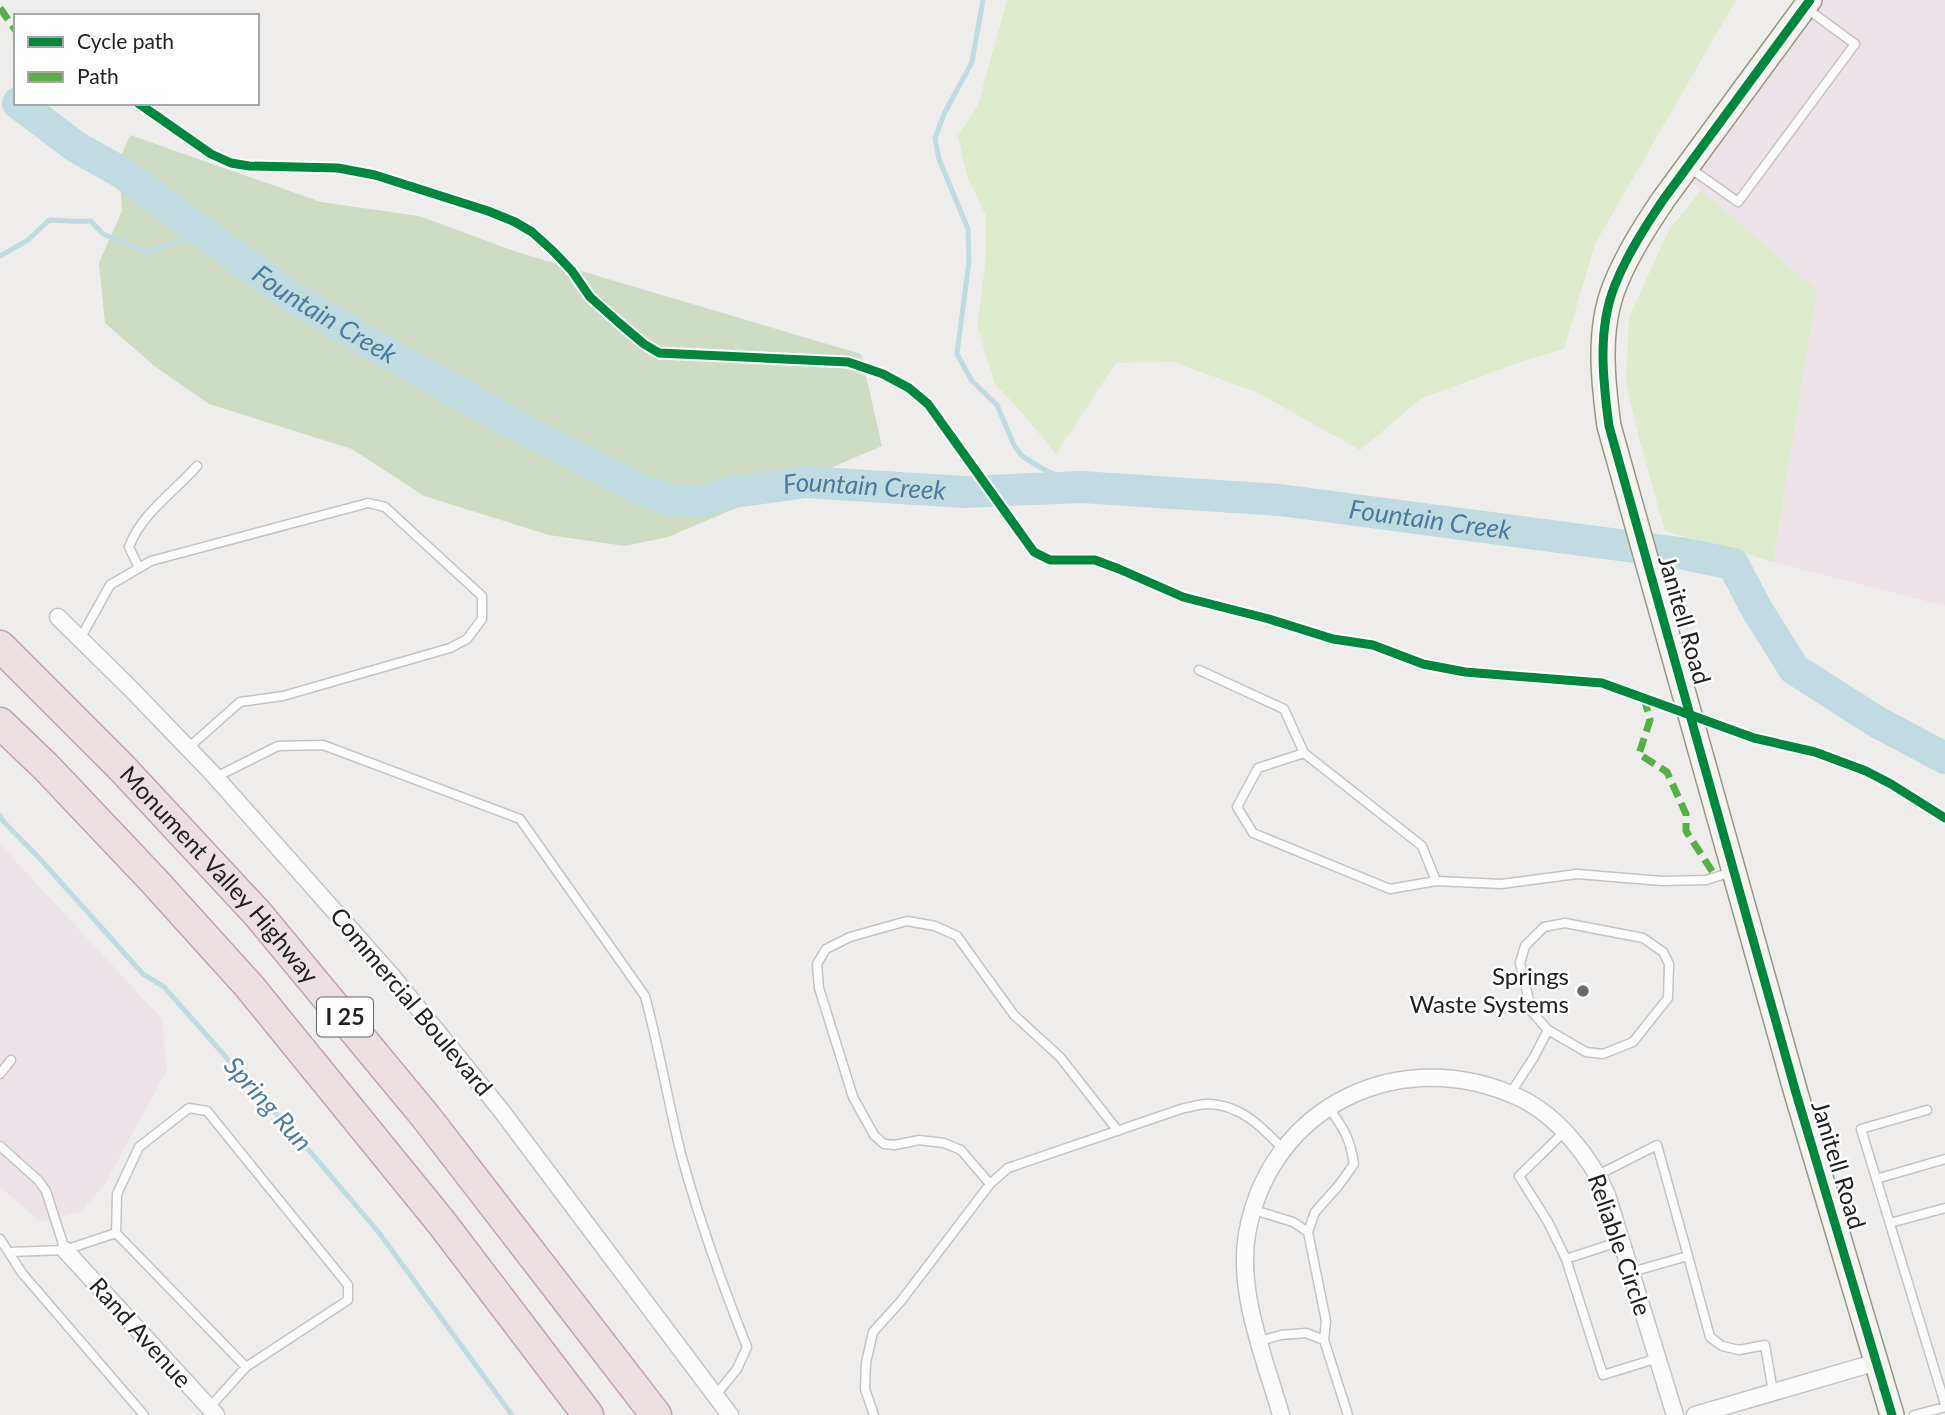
<svg xmlns="http://www.w3.org/2000/svg" width="1945" height="1415" viewBox="0 0 1945 1415" font-family="Lato,sans-serif">
  <rect width="100%" height="100%" fill="#efedeb"/>
  <path fill="#ece3e9" d="M 1810,0 L 1945,0 L 1945,606 L 1773,562 L 1817,290 L 1682,174 Z
    M 0,844 L 162,1019 L 167,1070 L 105,1184 L 81,1212 L 41,1222 L 0,1187 Z"/>
  <path fill="#deeacc" d="M 1007,0 L 1736,0 L 1595,244 L 1564,349 L 1521,362 L 1422,398 L 1360,450 L 1256,392 L 1173,362 L 1116,363 L 1056,454 L 1018,408 L 995,384 L 977,326 L 985,266 L 986,216 L 967,176 L 958,136 L 978,105 Z
    M 1701,190 L 1817,290 L 1773,562 L 1665,531 L 1639,438 L 1626,383 L 1629,317 L 1669,230 Z"/>
  <path fill="#cddcc2" d="M 130,135 L 321,202 L 419,216 L 517,252 L 861,354 L 882,446 L 668,537 L 625,546 L 549,535 L 424,496 L 352,449 L 209,404 L 153,365 L 105,323 L 99,263 L 122,211 L 119,161 Z"/>
  <g fill="none" stroke-linecap="round" stroke-linejoin="round">
    <path stroke="#c0dce0" stroke-width="5" d="M 983,0 L 972,62 L 944,114 L 935,138 L 939,159 L 968,229 L 969,261 L 957,354 L 972,381 L 997,405 L 1014,445 L 1022,456 L 1043,469 L 1081,487
      M 0,256 L 28,240 L 49,220 C 63,220 76,222 91,221 L 103,234 L 145,252 L 163,247 L 202,231
      M 0,815 L 3,821 L 41,860 L 143,974 L 164,987 L 319,1162 L 380,1234 L 512,1415"/>
    <path stroke="#c0dce0" stroke-width="32" id="s1" d="M 18,103 L 76,147 L 121,172 L 283,291 L 368,342 L 525,430 L 644,491 L 673,500 L 698,502 L 734,492 L 806,482 L 963,492 L 1081,487 L 1280,500 L 1680,553 L 1733,564 L 1756,608 L 1794,669 L 1877,722 L 1945,758"/>
    <defs>
      <path id="lane" d="M 1690,168 L 1738,202 L 1855,44 L 1806,8
        M 139,568 L 129,547 C 141,514 174,492 197,466
        M 80,639 L 110,585 L 151,561 L 368,503 L 385,507 L 482,596 L 482,619 L 467,639 L 450,648 L 283,696 L 240,702 L 188,748
        M 1199,670 L 1284,709 L 1304,753
        M 216,777 L 278,746 L 323,745 L 520,819 L 645,996 C 659,1048 668,1101 681,1154 C 699,1220 722,1284 747,1347 L 737,1369 L 715,1396
        M 1436,881 L 1422,846 L 1304,753 L 1258,768 L 1237,807 L 1253,833 L 1390,889 L 1436,881 L 1501,884 L 1577,874 L 1662,881 L 1706,880 L 1732,872
        M 0,1074 L 11,1060
        M 1510,1094 L 1534,1057 L 1548,1030 L 1586,1052 L 1603,1054 L 1633,1042 L 1668,998 L 1669,964 L 1663,952 L 1643,938 L 1565,923 L 1544,927 L 1525,946 L 1520,963 L 1532,1012 L 1548,1030
        M 1927,1110 L 1861,1129 L 1945,1404
        M 1564,1132 L 1519,1176 L 1548,1222 L 1566,1259
        M 0,1146 L 38,1180 L 46,1191 L 65,1250
        M 1598,1175 L 1657,1145 L 1688,1256
        M 1876,1179 L 1945,1159
        M 990,1184 L 961,1150 L 944,1143 L 919,1140 L 895,1145 L 884,1144 L 874,1135 L 853,1097 L 819,988 L 817,964 L 826,949 L 850,937 L 907,921 L 935,926 L 957,936 L 1014,1015 L 1060,1057 L 1118,1131
        M 1254,1210 L 1293,1222 L 1308,1232 L 1326,1321 L 1324,1340
        M 1890,1223 L 1945,1208
        M 1308,1232 L 1315,1212 L 1339,1185 L 1354,1164 C 1350,1138 1344,1129 1329,1108
        M 116,1233 L 246,1367
        M 0,1239 L 22,1273 L 144,1415
        M 1621,1241 L 1566,1259 L 1603,1375 L 1658,1358
        M 10,1252 L 65,1250 L 116,1233 L 117,1194 L 139,1147 L 189,1108 L 207,1111 L 348,1285 L 348,1300 L 246,1367 L 209,1408
        M 1631,1272 L 1688,1256 L 1710,1337 L 1722,1346 L 1739,1350 L 1765,1345 L 1773,1392
        M 1260,1341 L 1281,1335 L 1306,1333 L 1324,1340 L 1348,1415
        M 874,1415 L 865,1389 L 866,1363 L 873,1332 L 901,1301 L 990,1184 L 1008,1168 L 1184,1108 C 1191,1107 1200,1104 1207,1104 C 1240,1104 1262,1127 1283,1149
        M 1914,1415 L 1945,1407"/>
      <path id="street" d="M 58,617 L 132,690 L 212,773 L 392,976 L 500,1109 L 730,1415
        M 65,1250 L 216,1415
        M 1281,1415 C 1265,1359 1237,1293 1247,1234 C 1270,1104 1403,1043 1520,1098 C 1558,1116 1591,1158 1607,1195 L 1675,1415
        M 1695,1415 L 1877,1362"/>
      <path id="secondary" d="M 1810,0 L 1663,200 C 1645,227 1627,255 1615,285 C 1597,329 1603,381 1609,426 L 1796,1093 L 1892,1415"/>
      <g id="highway">
        <path id="s2" d="M 0,646 L 121,767 L 257,913 L 426,1117 L 656,1415"/>
        <path d="M 0,723 L 46,767 L 154,881 L 249,986 L 441,1222 L 588,1415"/>
      </g>
    </defs>
    <use href="#lane" stroke="#c5c4c3" stroke-width="11"/>
    <use href="#street" stroke="#c5c4c3" stroke-width="19"/>
    <use href="#secondary" stroke="#999983" stroke-width="26"/>
    <use href="#highway" stroke="#c3a3af" stroke-width="33"/>
    <use href="#lane" stroke="#fdfcfc" stroke-width="8"/>
    <use href="#street" stroke="#fdfcfc" stroke-width="16"/>
    <use href="#secondary" stroke="#f4f3ed" stroke-width="23"/>
    <use href="#highway" stroke="#ebe1e3" stroke-width="30"/>
    <path stroke="#55b145" stroke-width="7" stroke-dasharray="14 7" stroke-linecap="butt" d="M 0,8 L 16,31
      M 1644,698 L 1650,720 L 1639,754 L 1667,772 L 1686,814 L 1686,831 L 1716,877"/>
    <defs>
      <path id="cycleway" d="M 1810,0 L 1663,200 C 1645,227 1627,255 1615,285 C 1597,329 1603,381 1609,426 L 1796,1093 L 1892,1415
        M 138,103 L 211,154 L 231,163 L 249,166 L 338,168 L 375,175 L 488,211 L 515,222 L 532,232 L 553,251 L 572,271 L 590,297 L 618,322 L 644,344 L 659,353 L 848,362 L 883,374 L 909,388 L 928,404 L 1034,552 L 1050,560 L 1095,560 L 1119,569 L 1183,597 L 1269,619 L 1333,639 L 1373,645 L 1423,664 L 1465,672 L 1602,683 L 1754,738 L 1815,752 L 1866,771 L 1891,784 L 1945,818"/>
    </defs>
    <use href="#cycleway" stroke="#fff" stroke-width="13"/>
    <use href="#cycleway" stroke="#00873e" stroke-width="9"/>
  </g>
  <circle fill="#6a6968" stroke="#fff" stroke-width="2.5" cx="1583" cy="991" r="7"/>
  <g text-anchor="middle" stroke-width="5" stroke-linejoin="round" paint-order="stroke">
    <rect fill="#fff" stroke="#646464" stroke-width="2" x="317" y="997.5" width="56" height="39" rx="5"/>
    <g font-size="23" font-weight="bold" fill="#222">
      <text x="345" y="1025">I 25</text>
    </g>
    <g font-size="24" fill="#222" stroke="#fff">
      <text transform="translate(1684 620) rotate(74)" y="8">Janitell Road</text>
      <text dy="8" stroke="none"><textPath href="#s2" startOffset="317">Monument Valley Highway</textPath></text>
      <text transform="translate(411 1002) rotate(50)" y="8">Commercial Boulevard</text>
      <text transform="translate(1838 1165) rotate(73)" y="8">Janitell Road</text>
      <text transform="translate(1619 1245) rotate(71)" y="8">Reliable Circle</text>
      <text transform="translate(140 1333) rotate(48)" y="8">Rand Avenue</text>
    </g>
    <g font-size="24" fill="#222" stroke="#fff" text-anchor="end">
      <text x="1569" y="985">Springs<tspan x="1569" dy="28">Waste Systems</tspan></text>
    </g>
    <g font-size="26" font-style="italic" fill="#4b7b9e" stroke="#fff">
      <text dy="9" stroke="none"><textPath href="#s1" startOffset="373">Fountain Creek</textPath></text>
      <text dy="9" stroke="none"><textPath href="#s1" startOffset="962">Fountain Creek</textPath></text>
      <text dy="9" stroke="none"><textPath href="#s1" startOffset="1530">Fountain Creek</textPath></text>
      <text transform="translate(268 1104) rotate(48)" y="9">Spring Run</text>
    </g>
  </g>
  <rect x="14" y="14" width="245" height="91" fill="#ffffff" stroke="#a7a7a7" stroke-width="2"/>
  <rect x="28" y="37" width="35" height="10" fill="#00873e" stroke="#a7a7a7" stroke-width="2"/>
  <text x="77" y="49" font-size="21" fill="#222222">Cycle path</text>
  <rect x="28" y="72" width="35" height="10" fill="#55b145" stroke="#a7a7a7" stroke-width="2"/>
  <text x="77" y="84" font-size="21" fill="#222222">Path</text>
</svg>
